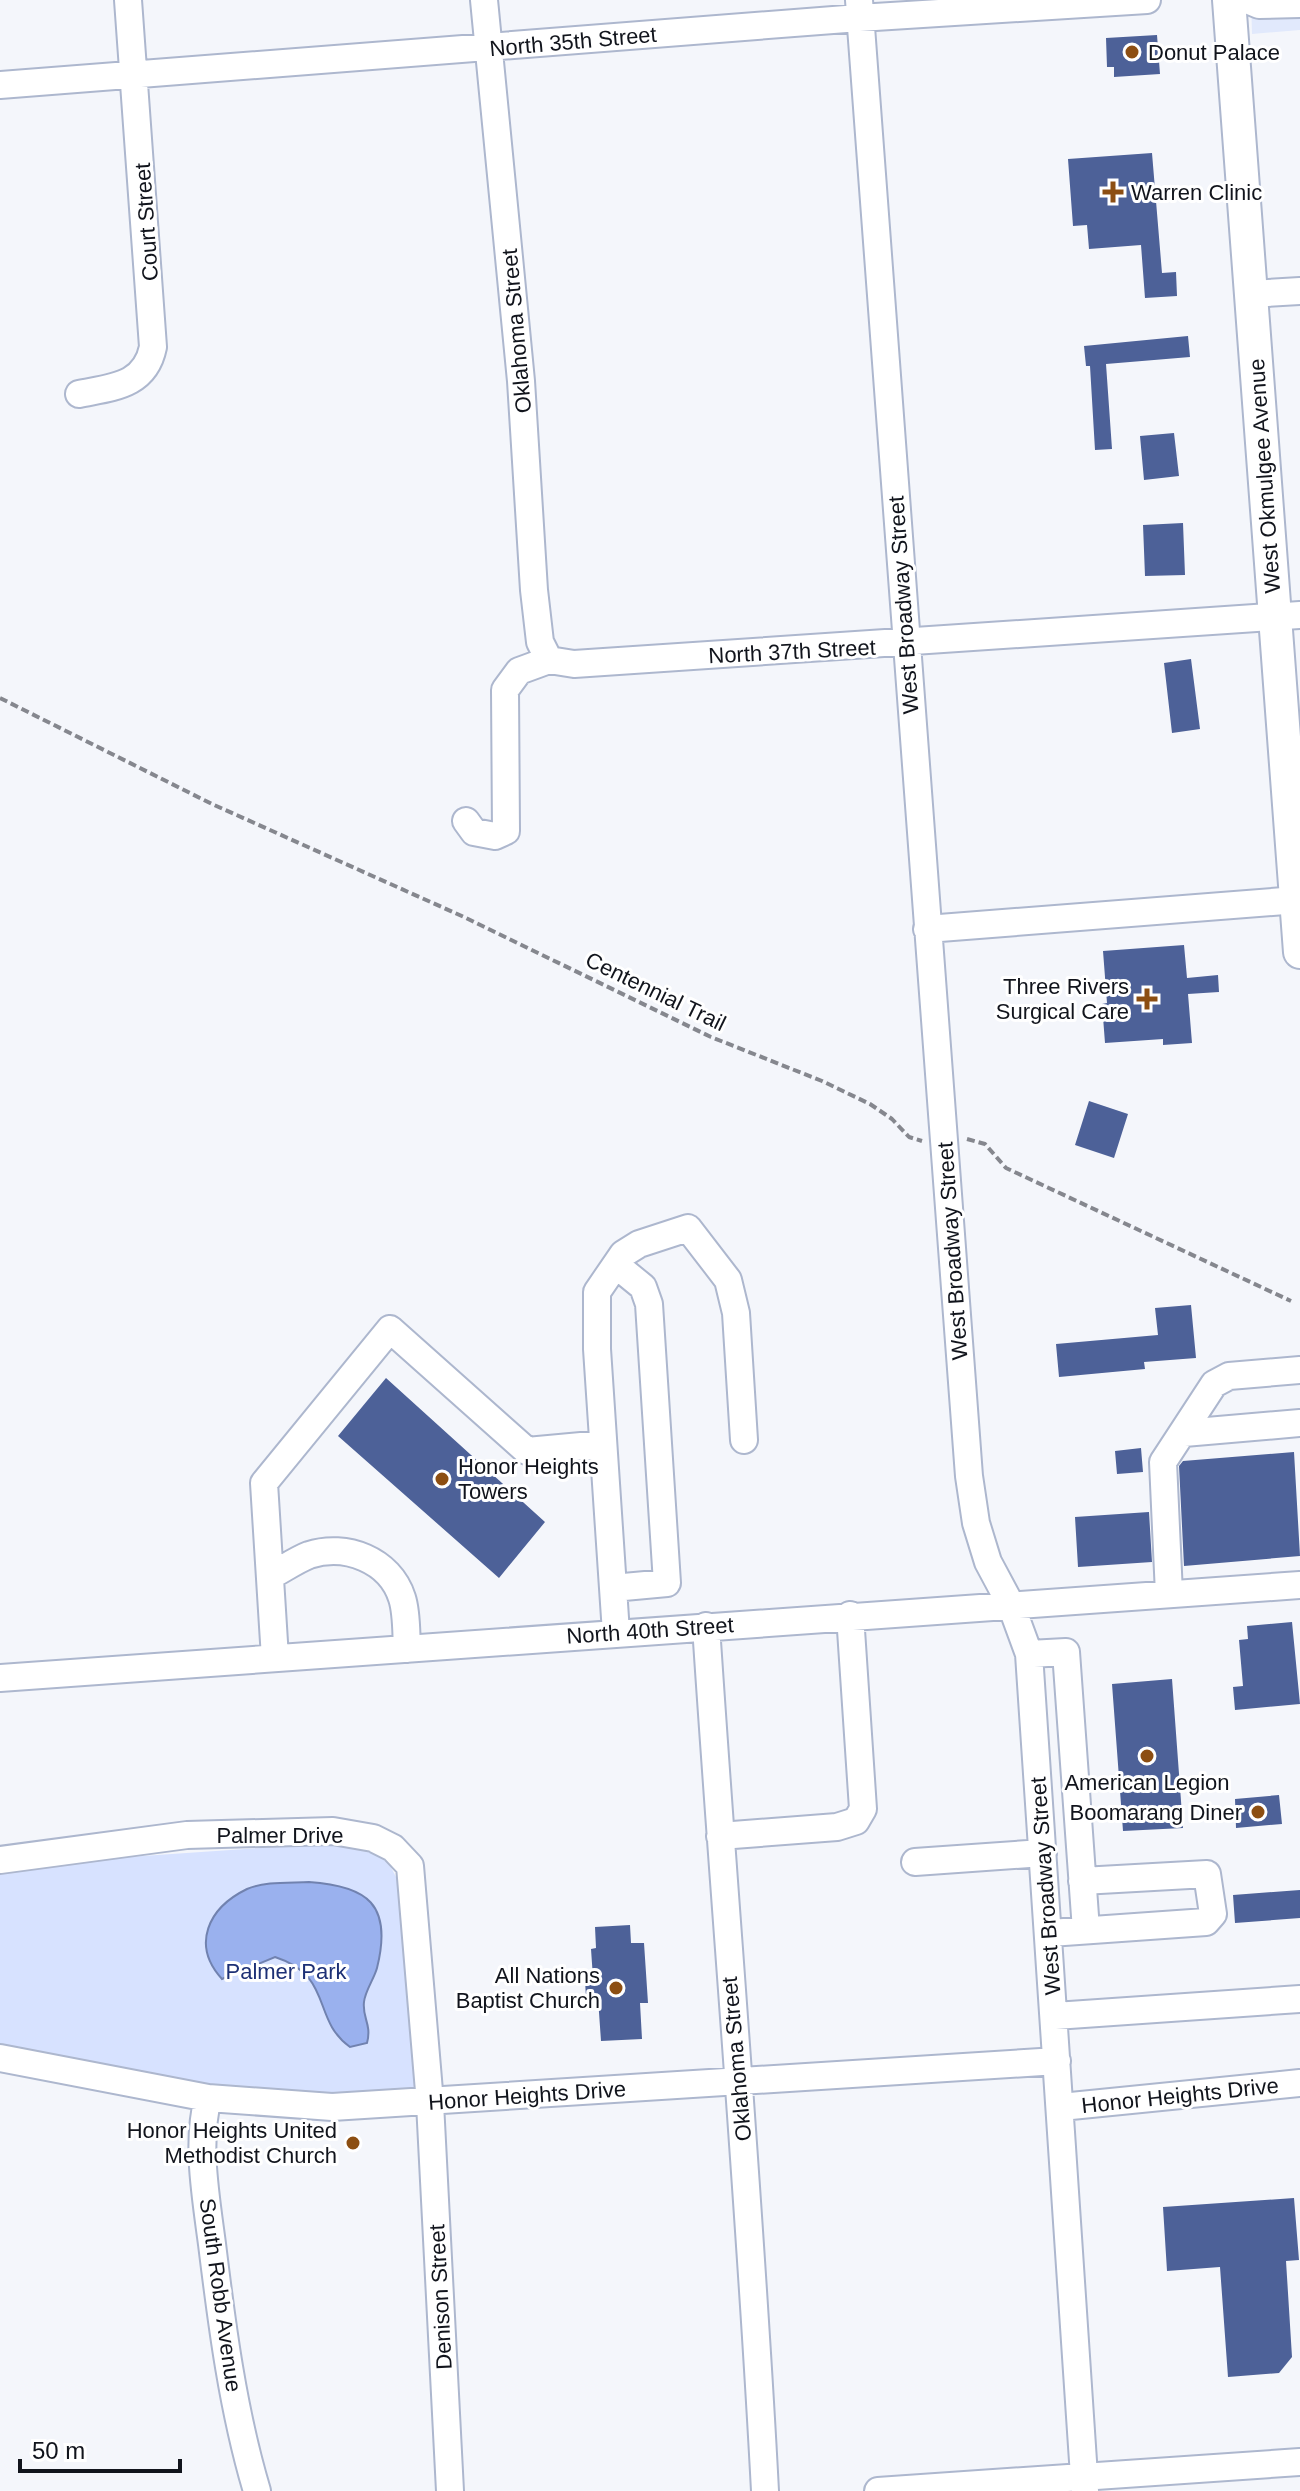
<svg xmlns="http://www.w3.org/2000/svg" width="1300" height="2491" viewBox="0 0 1300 2491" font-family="Arial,sans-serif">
  <rect width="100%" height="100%" fill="#f4f6fb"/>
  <path fill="#e1e9fc" d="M 1251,0 L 1300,0 L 1300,30 L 1252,34 Z"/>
  <path fill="#d7e2ff" d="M 363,1841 L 384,1854 L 405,1894 L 418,2097 L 324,2098 L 179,2083 L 0,2050 L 0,1872 L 40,1863 Z"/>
  <path fill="#9ab1ee" stroke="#7182af" stroke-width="2" d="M 309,1882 C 367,1886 393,1904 377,1968 C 374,1979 365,1991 364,2002 C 362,2018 372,2024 367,2043 L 350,2047 C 311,2019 334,1976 275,1957 L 222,1979 C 191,1945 208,1908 247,1889 C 265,1881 290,1883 309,1882 Z"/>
  <path fill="#4d6198" d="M 1157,35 L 1160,74 L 1114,77 L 1114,67 L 1107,67 L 1106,38 Z
    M 1152,153 L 1162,273 L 1176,272 L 1177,296 L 1145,298 L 1141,245 L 1089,249 L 1087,225 L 1073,226 L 1068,159 Z
    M 1188,336 L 1190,357 L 1106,364 L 1112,449 L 1095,450 L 1090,366 L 1086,366 L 1084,346 Z
    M 1174,433 L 1179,476 L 1144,480 L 1140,436 Z
    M 1183,523 L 1185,575 L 1145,576 L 1143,525 Z
    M 1191,659 L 1200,729 L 1172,733 L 1164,663 Z
    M 1184,945 L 1187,978 L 1218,975 L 1219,992 L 1188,994 L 1192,1043 L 1163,1045 L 1163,1039 L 1105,1043 L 1102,1004 L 1107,1003 L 1103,951 Z
    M 1089,1101 L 1128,1114 L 1114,1158 L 1075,1145 Z
    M 1191,1305 L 1196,1358 L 1144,1362 L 1145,1369 L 1059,1377 L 1056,1344 L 1158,1335 L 1155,1308 Z
    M 386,1378 L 545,1522 L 499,1578 L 338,1436 Z
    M 1141,1448 L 1143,1472 L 1117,1474 L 1115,1451 Z
    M 1294,1452 L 1300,1556 L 1184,1566 L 1179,1466 L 1183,1461 Z
    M 1149,1512 L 1152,1562 L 1078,1567 L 1075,1517 Z
    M 1292,1622 L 1300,1704 L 1235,1710 L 1233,1687 L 1243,1686 L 1239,1640 L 1248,1639 L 1247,1626 Z
    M 1172,1679 L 1183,1828 L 1123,1831 L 1112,1684 Z
    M 1279,1795 L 1282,1824 L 1236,1828 L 1235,1799 Z
    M 1300,1890 L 1300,1918 L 1235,1923 L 1233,1895 Z
    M 630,1925 L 631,1943 L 644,1943 L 648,2003 L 640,2003 L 642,2039 L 601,2041 L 598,1998 L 586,1999 L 585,1979 L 593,1978 L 591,1949 L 596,1948 L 595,1927 Z
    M 1294,2198 L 1299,2260 L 1286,2261 L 1292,2357 L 1279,2373 L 1228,2377 L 1220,2267 L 1167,2271 L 1163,2207 Z"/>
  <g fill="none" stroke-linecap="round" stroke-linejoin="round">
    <defs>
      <path id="minor" d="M 484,0 L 521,381 L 534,590 L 540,642 L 549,660
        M 859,0 L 969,1476 L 976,1523 L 988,1562 L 1011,1605 L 1029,1654 L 1085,2491
        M 1247,0 L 1259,5 L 1300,4
        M 0,85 L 859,18 L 1147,0
        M 1251,294 L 1300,291
        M 79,394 C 113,387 145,386 153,347 L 128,0
        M 549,660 L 574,664 L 1300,615
        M 466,821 L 474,832 L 495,836 L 506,831 L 505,690 L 519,671 L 549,660
        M 927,929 L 1297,900
        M 1184,1433 L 1300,1423
        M 270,1576 C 282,1570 296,1560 309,1555 C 346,1543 390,1560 402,1598 C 407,1613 406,1633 407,1649
        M 613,1588 L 667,1583 L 649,1304 L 643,1287 L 616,1265
        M 1169,1594 L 1163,1462 L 1214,1384 L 1229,1376 L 1300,1370
        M 706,1626 C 725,1914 750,2202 765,2491
        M 616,1633 L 597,1349 L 597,1292 L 623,1254 L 639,1244 L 688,1228 L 728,1280 L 736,1313 L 744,1440
        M 1029,1654 L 1066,1652 L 1086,1930
        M 275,1658 L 264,1483 L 390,1329 L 527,1451 L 603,1444
        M 0,1678 L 1300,1585
        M 720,1836 L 837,1827 L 856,1821 L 863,1809 L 850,1615
        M 0,1860 L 187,1835 L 333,1831 L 373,1838 L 393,1848 L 410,1866 L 430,2103 L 450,2491
        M 915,1862 L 1043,1853
        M 1050,1933 L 1206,1922 L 1213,1914 L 1207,1874 L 1082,1881
        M 1055,2016 L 1300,1999
        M 0,2058 L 208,2098 L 332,2107 L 1057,2061
        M 208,2098 C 196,2143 206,2198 212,2244 C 222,2326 233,2411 257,2491
        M 1061,2107 L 1300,2083
        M 878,2491 L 1300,2462"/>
      <path id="major" d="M 1229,0 L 1300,952"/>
    </defs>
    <use href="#minor" stroke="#adb7ce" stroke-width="30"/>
    <use href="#major" stroke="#adb7ce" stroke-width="36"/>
    <path stroke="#85878e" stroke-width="4" stroke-dasharray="8 4" stroke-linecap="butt" d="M 0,698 L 212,804 L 464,917 L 711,1037 L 822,1081 L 870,1104 L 892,1119 L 909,1137 L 922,1141
      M 967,1139 L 985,1144 L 1006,1168 L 1291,1301"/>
    <use href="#minor" stroke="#fff" stroke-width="26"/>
    <use href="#major" stroke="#fff" stroke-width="32"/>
  </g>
  <g fill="#8c4e12" stroke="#fff" stroke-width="3">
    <circle cx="1132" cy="52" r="8"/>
    <path d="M1109 180h8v8h8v8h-8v8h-8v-8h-8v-8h8z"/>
    <path d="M1143 987h8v8h8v8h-8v8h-8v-8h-8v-8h8z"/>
    <circle cx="442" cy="1479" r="8"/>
    <circle cx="1147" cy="1756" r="8"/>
    <circle cx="1258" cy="1812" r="8"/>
    <circle cx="616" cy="1988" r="8"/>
    <circle cx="353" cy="2143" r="8"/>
  </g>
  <g text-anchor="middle" stroke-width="6" stroke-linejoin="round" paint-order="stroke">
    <g font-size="22" fill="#11141c" stroke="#fff">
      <text transform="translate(573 41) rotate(-5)" y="8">North 35th Street</text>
      <text transform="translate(146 222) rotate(-94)" y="8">Court Street</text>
      <text transform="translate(516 331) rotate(-95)" y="8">Oklahoma Street</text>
      <text transform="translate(1264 476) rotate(-94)" y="8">West Okmulgee Avenue</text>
      <text transform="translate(903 605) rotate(-94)" y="8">West Broadway Street</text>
      <text transform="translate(792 651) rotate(-3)" y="8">North 37th Street</text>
      <text transform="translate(656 991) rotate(26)" y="8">Centennial Trail</text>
      <text transform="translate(952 1251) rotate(-94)" y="8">West Broadway Street</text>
      <text transform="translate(650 1630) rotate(-4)" y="8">North 40th Street</text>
      <text x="280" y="1843">Palmer Drive</text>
      <text transform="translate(1045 1886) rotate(-94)" y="8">West Broadway Street</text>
      <text transform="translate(736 2059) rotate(-95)" y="8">Oklahoma Street</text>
      <text transform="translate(527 2095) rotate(-4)" y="8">Honor Heights Drive</text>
      <text transform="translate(1180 2095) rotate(-6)" y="8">Honor Heights Drive</text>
      <text transform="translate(221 2295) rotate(82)" y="8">South Robb Avenue</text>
      <text transform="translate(440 2297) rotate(-93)" y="8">Denison Street</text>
    </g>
    <g font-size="22" fill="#11141c" stroke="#fff" text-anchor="end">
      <text x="1148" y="60" text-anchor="start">Donut Palace</text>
      <text x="1131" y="200" text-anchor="start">Warren Clinic</text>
      <text x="1129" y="994">Three Rivers<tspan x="1129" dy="25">Surgical Care</tspan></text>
      <text x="458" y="1474" text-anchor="start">Honor Heights<tspan x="458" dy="25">Towers</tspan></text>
      <text x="1147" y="1790" text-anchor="middle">American Legion</text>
      <text x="1242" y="1820">Boomarang Diner</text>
      <text x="600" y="1983">All Nations<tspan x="600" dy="25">Baptist Church</tspan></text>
      <text x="337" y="2138">Honor Heights United<tspan x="337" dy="25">Methodist Church</tspan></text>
    </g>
    <g font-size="22" fill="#1d3075" stroke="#fff">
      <text x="286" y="1979">Palmer Park</text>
    </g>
  </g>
  <path d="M20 2459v12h160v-12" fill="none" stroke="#11141c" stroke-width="4"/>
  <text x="32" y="2459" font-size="24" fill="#11141c" stroke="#ffffff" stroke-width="6" paint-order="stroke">50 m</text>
</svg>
